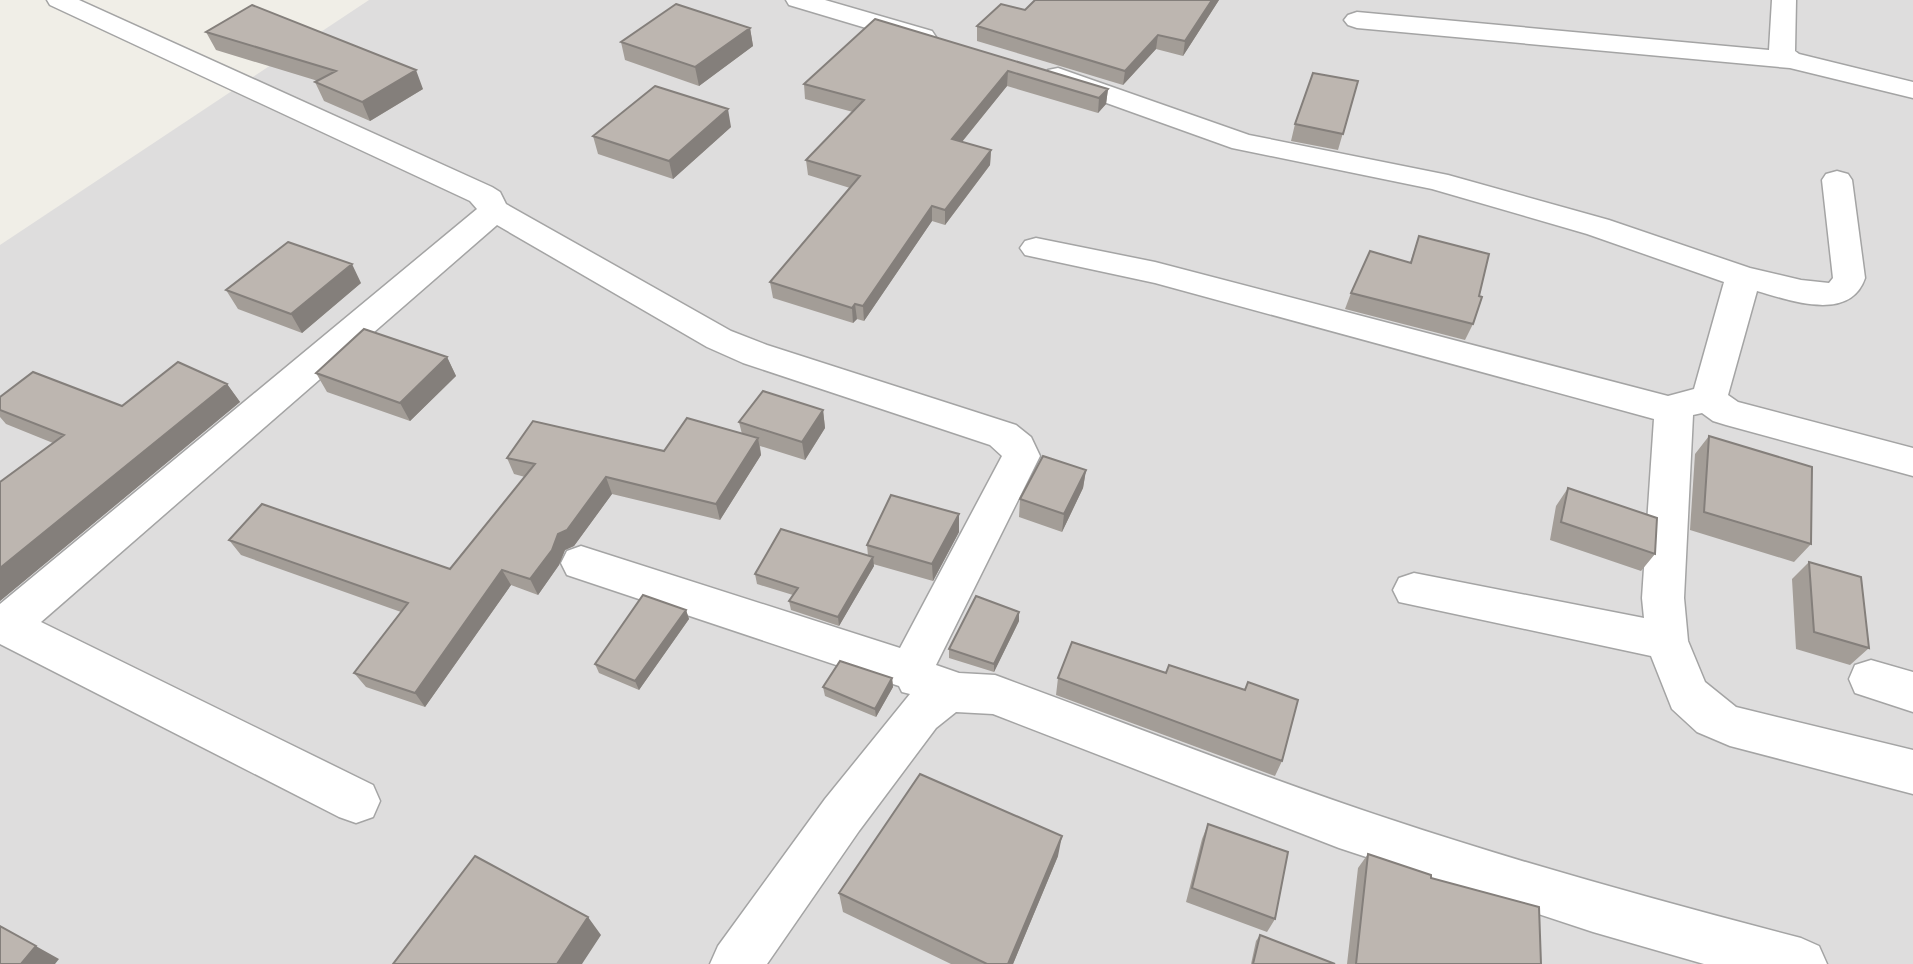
<svg xmlns="http://www.w3.org/2000/svg" width="1913" height="964" viewBox="0 0 1913 964" font-family="'Public Sans',sans-serif">
  <rect width="100%" height="100%" fill="#f0eee7"/>
  <path fill="#dedddd" d="M 369,0 L 1913,0 L 1913,964 L 0,964 L 0,245 Z"/>
  <g fill="none" stroke-linecap="round" stroke-linejoin="round">
    <defs>
      <path id="street" d="M 47,0 L 79,0 L 492,187 L 500,192 L 506,204 L 731,331 L 767,345 L 1016,425 L 1031,437 L 1040,456 L 936,665 L 959,673 L 995,675 C 1126,723 1256,775 1389,819 C 1524,864 1662,902 1801,938 L 1819,946 L 1827,964 L 1704,964 L 1593,932 L 1339,848 L 993,714 L 956,712 L 936,728 L 859,831 L 767,964 L 710,964 L 718,946 L 825,799 L 910,694 L 902,692 L 899,686 L 567,575 L 561,563 L 567,551 L 581,546 L 900,648 L 1002,456 L 990,445 L 743,363 L 707,347 L 497,225 L 41,622 L 373,785 L 380,801 L 373,817 L 356,823 L 339,817 L 0,644 L 0,604 L 477,209 L 470,201 L 50,5 Z
        M 786,0 L 825,0 L 932,31 L 936,37 L 932,43 L 923,45 L 789,5 Z
        M 1772,0 L 1796,0 L 1795,51 L 1799,54 L 1913,82 L 1913,98 L 1790,68 L 1357,28 L 1348,25 L 1344,20 L 1348,15 L 1357,12 L 1769,50 Z
        M 1058,68 L 1249,135 L 1448,175 L 1609,220 L 1750,268 L 1801,280 L 1829,283 L 1833,278 L 1822,180 L 1826,174 L 1837,171 L 1848,174 L 1852,180 L 1865,278 C 1850,323 1789,300 1757,291 L 1728,395 L 1738,402 L 1913,448 L 1913,476 L 1726,425 L 1713,421 L 1702,413 L 1693,415 L 1684,598 L 1688,641 L 1705,682 L 1736,707 L 1913,750 L 1913,794 L 1730,746 L 1697,732 L 1672,709 L 1651,656 L 1399,602 L 1393,590 L 1399,578 L 1414,573 L 1644,618 L 1642,598 L 1654,419 L 1155,283 L 1025,255 L 1020,248 L 1025,241 L 1036,238 L 1155,262 L 1668,396 L 1694,389 L 1724,282 L 1587,234 L 1432,189 L 1232,148 L 1048,82 L 1044,76 L 1048,70 Z
        M 1871,660 L 1913,672 L 1913,712 L 1855,693 L 1849,679 L 1855,665 Z"/>
    </defs>
    <use href="#street" stroke="#a4a4a4" stroke-width="3"/>
    <use href="#street" fill="#fff" fill-rule="evenodd"/>
  </g>
  <path fill="#a39d97" d="M 1035,0 L 1219,0 L 1183,56 L 1156,49 L 1123,85 L 977,41 L 977,26 L 1025,10 Z
    M 875,19 L 1108,89 L 1106,104 L 1098,113 L 1007,86 L 962,142 L 991,150 L 990,165 L 945,225 L 932,221 L 864,321 L 857,319 L 853,323 L 773,298 L 770,282 L 850,188 L 808,175 L 806,160 L 853,112 L 805,99 L 804,84 Z
    M 750,28 L 753,46 L 699,86 L 625,60 L 621,42 Z
    M 206,32 L 423,89 L 370,121 L 324,101 L 315,82 L 318,81 L 216,50 Z
    M 1358,81 L 1338,150 L 1291,141 L 1295,124 Z
    M 731,127 L 673,179 L 598,154 L 593,136 Z
    M 1419,236 L 1473,324 L 1465,340 L 1345,309 L 1351,293 L 1410,263 Z
    M 361,283 L 302,333 L 238,309 L 226,290 Z
    M 447,357 L 456,376 L 410,421 L 327,392 L 316,373 Z
    M 227,384 L 240,402 L 0,601 L 0,482 L 53,443 L 6,424 L 0,417 L 0,397 L 122,406 Z
    M 823,410 L 825,428 L 805,460 L 760,446 L 761,455 L 720,520 L 612,494 L 574,546 L 565,550 L 559,565 L 538,595 L 511,585 L 425,707 L 366,687 L 354,673 L 401,612 L 241,555 L 229,540 L 450,569 L 525,477 L 514,474 L 507,458 L 664,451 L 742,434 L 739,422 Z
    M 1709,436 L 1811,544 L 1794,562 L 1690,530 L 1695,454 Z
    M 1086,470 L 1083,488 L 1062,532 L 1019,517 L 1020,499 Z
    M 1568,488 L 1655,554 L 1641,571 L 1550,540 L 1556,506 Z
    M 959,532 L 933,581 L 873,564 L 874,566 L 839,626 L 791,610 L 789,601 L 793,595 L 757,584 L 755,574 L 868,556 L 867,545 Z
    M 1809,562 L 1869,648 L 1850,665 L 1796,649 L 1792,579 Z
    M 686,610 L 689,619 L 639,690 L 599,673 L 595,664 Z
    M 1019,621 L 994,672 L 949,658 L 949,649 Z
    M 892,678 L 893,687 L 876,717 L 825,696 L 823,687 Z
    M 1058,678 L 1282,761 L 1275,776 L 1056,695 Z
    M 1208,824 L 1275,919 L 1267,932 L 1186,902 L 1202,839 Z
    M 1368,854 L 1431,878 L 1541,964 L 1347,964 L 1358,868 Z
    M 1058,856 L 1013,964 L 951,964 L 843,912 L 839,893 Z
    M 1260,935 L 1335,964 L 1251,964 L 1256,941 Z"/>
  <path fill="#847f7b" d="M 1212,0 L 1219,0 L 1183,56 L 1185,41 Z
    M 750,28 L 753,46 L 699,86 L 695,67 Z
    M 1158,35 L 1156,49 L 1123,85 L 1125,71 Z
    M 416,70 L 423,89 L 370,121 L 362,102 Z
    M 1008,71 L 1007,86 L 952,154 L 952,139 Z
    M 1108,89 L 1106,104 L 1098,113 L 1099,98 Z
    M 728,109 L 731,127 L 673,179 L 669,161 Z
    M 991,150 L 990,165 L 945,225 L 945,210 Z
    M 932,206 L 932,221 L 864,321 L 863,306 Z
    M 352,264 L 361,283 L 302,333 L 291,314 Z
    M 855,304 L 857,319 L 853,323 L 852,308 Z
    M 447,357 L 456,376 L 410,421 L 400,403 Z
    M 227,384 L 240,402 L 0,601 L 0,568 Z
    M 823,410 L 825,428 L 805,460 L 802,442 Z
    M 758,438 L 761,455 L 720,520 L 716,504 Z
    M 1086,470 L 1083,488 L 1062,532 L 1064,514 Z
    M 606,477 L 612,494 L 574,546 L 565,550 L 559,565 L 538,595 L 530,579 L 558,534 Z
    M 959,514 L 959,532 L 933,581 L 932,564 Z
    M 873,557 L 874,566 L 839,626 L 838,617 Z
    M 502,570 L 511,585 L 425,707 L 415,693 Z
    M 686,610 L 689,619 L 639,690 L 635,681 Z
    M 1019,612 L 1019,621 L 994,672 L 994,664 Z
    M 892,678 L 893,687 L 876,717 L 875,709 Z
    M 1062,836 L 1058,856 L 1013,964 L 1008,964 Z
    M 588,917 L 601,935 L 582,964 L 557,964 Z
    M 0,926 L 59,959 L 55,964 L 21,964 Z"/>
  <path fill="#bdb6b0" stroke="#847f7b" stroke-width="2" d="M 1035,0 L 1212,0 L 1185,41 L 1158,35 L 1125,71 L 977,26 L 1001,4 L 1025,10 Z
    M 676,4 L 750,28 L 695,67 L 621,42 Z
    M 252,5 L 416,70 L 362,102 L 315,82 L 336,71 L 206,32 Z
    M 875,19 L 1108,89 L 1099,98 L 1008,71 L 952,139 L 991,150 L 945,210 L 932,206 L 863,306 L 855,304 L 852,308 L 770,282 L 860,176 L 806,160 L 864,100 L 804,84 Z
    M 1313,73 L 1358,81 L 1343,134 L 1295,124 Z
    M 655,86 L 728,109 L 669,161 L 593,136 Z
    M 1419,236 L 1489,254 L 1479,296 L 1482,297 L 1473,324 L 1351,293 L 1370,251 L 1411,263 Z
    M 288,242 L 352,264 L 291,314 L 226,290 Z
    M 364,329 L 447,357 L 400,403 L 316,373 Z
    M 178,362 L 227,384 L 0,568 L 0,482 L 64,435 L 0,410 L 0,397 L 33,372 L 122,406 Z
    M 763,391 L 823,410 L 802,442 L 739,422 Z
    M 687,418 L 758,438 L 716,504 L 606,477 L 567,530 L 558,534 L 552,550 L 530,579 L 502,570 L 415,693 L 354,673 L 408,603 L 229,540 L 262,504 L 450,569 L 535,464 L 507,458 L 533,421 L 664,451 Z
    M 1709,436 L 1812,467 L 1811,544 L 1704,512 Z
    M 1043,456 L 1086,470 L 1064,514 L 1020,499 Z
    M 1568,488 L 1657,518 L 1655,554 L 1561,522 Z
    M 891,495 L 959,514 L 932,564 L 867,545 Z
    M 781,529 L 873,557 L 838,617 L 789,601 L 798,588 L 755,574 Z
    M 1809,562 L 1861,577 L 1869,648 L 1814,632 Z
    M 643,595 L 686,610 L 635,681 L 595,664 Z
    M 976,596 L 1019,612 L 994,664 L 949,649 Z
    M 1072,642 L 1166,673 L 1169,665 L 1245,690 L 1248,682 L 1298,700 L 1282,761 L 1058,678 Z
    M 840,661 L 892,678 L 875,709 L 823,687 Z
    M 920,774 L 1062,836 L 1008,964 L 987,964 L 839,893 Z
    M 1208,824 L 1288,852 L 1275,919 L 1192,888 Z
    M 1368,854 L 1431,875 L 1431,878 L 1539,907 L 1541,964 L 1356,964 Z
    M 475,856 L 588,917 L 557,964 L 393,964 Z
    M 0,926 L 36,946 L 21,964 L 0,964 Z
    M 1260,935 L 1335,964 L 1253,964 Z"/>
</svg>
